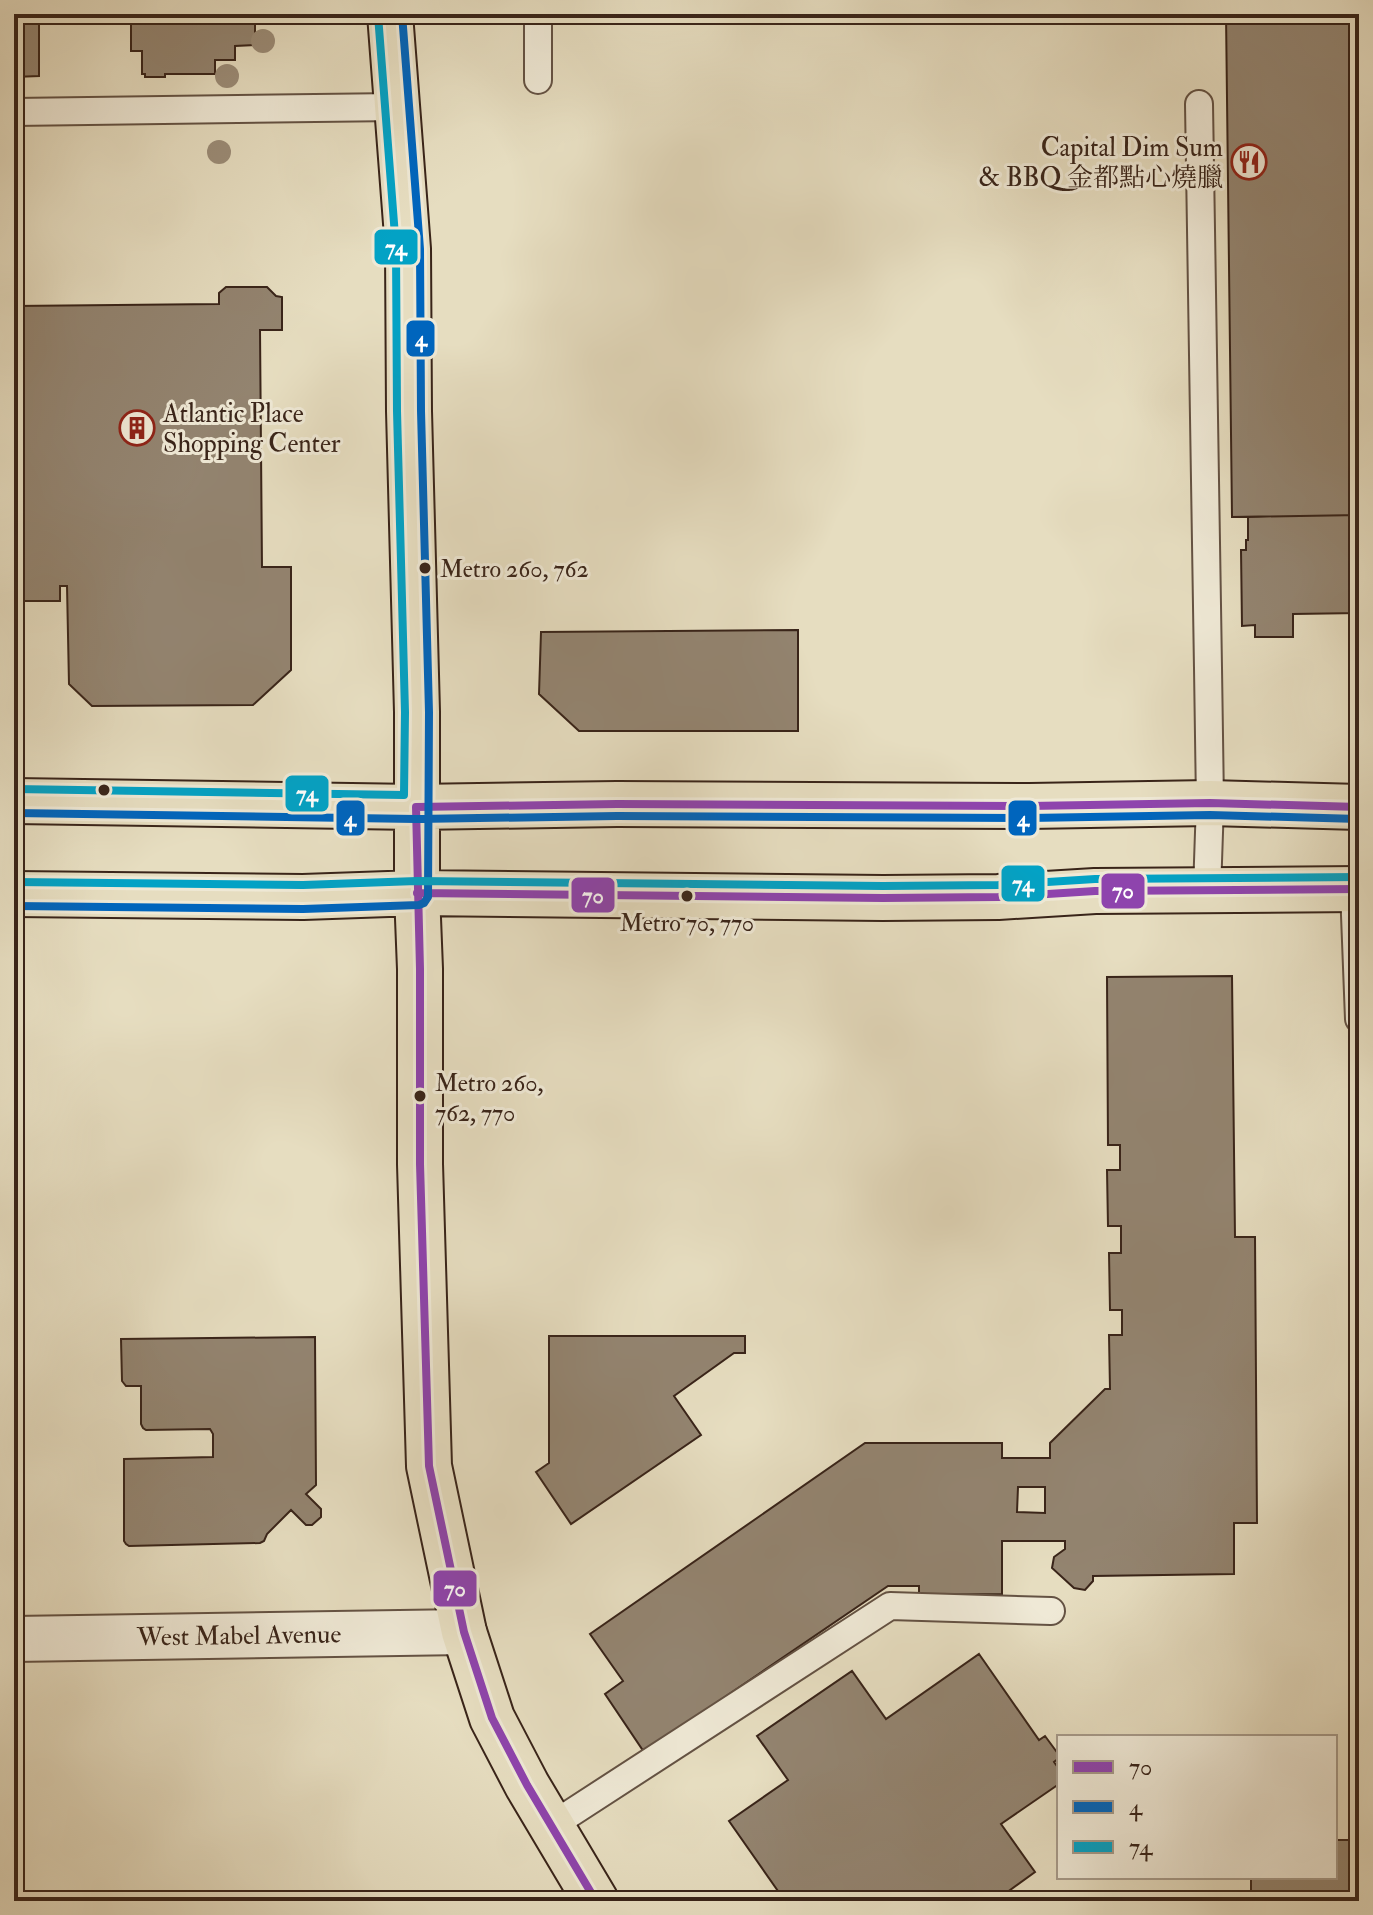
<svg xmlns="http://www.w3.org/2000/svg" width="1373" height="1915" viewBox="0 0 1373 1915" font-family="'IM FELL Double Pica','Noto Serif SC',serif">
  <rect width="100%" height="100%" fill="#e6ddc0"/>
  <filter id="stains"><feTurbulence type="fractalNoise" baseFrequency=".0025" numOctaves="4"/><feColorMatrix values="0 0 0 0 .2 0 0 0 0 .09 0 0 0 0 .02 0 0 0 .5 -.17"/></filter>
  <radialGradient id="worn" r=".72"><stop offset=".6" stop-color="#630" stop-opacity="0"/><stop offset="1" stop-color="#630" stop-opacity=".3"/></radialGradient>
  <path fill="#938470" stroke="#392419" stroke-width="2" fill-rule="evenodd" d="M 14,14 L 39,14 L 39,76 L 14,77 Z
    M 131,14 L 255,14 L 255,45 L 235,46 L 235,60 L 215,60 L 215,74 L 165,74 L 165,77 L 145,77 L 145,74 L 142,74 L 142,51 L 131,51 Z
    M 565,14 L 969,14 L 969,17 L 565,20 Z
    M 1226,14 L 1359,14 L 1359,515 L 1232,517 Z
    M 226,287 L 267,287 L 276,296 L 282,297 L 282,330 L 260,330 L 262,567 L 291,567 L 291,670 L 253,705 L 92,706 L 69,684 L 67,586 L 60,586 L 60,601 L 14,601 L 14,306 L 219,304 L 219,293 Z
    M 1359,515 L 1359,613 L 1293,614 L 1293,637 L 1255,637 L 1255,625 L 1242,626 L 1241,550 L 1246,550 L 1246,540 L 1248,540 L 1248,517 Z
    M 798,630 L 798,731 L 579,731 L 539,694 L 541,632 Z
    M 1232,976 L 1235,1237 L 1255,1237 L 1257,1523 L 1234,1523 L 1234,1574 L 1093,1576 L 1093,1581 L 1085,1590 L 1074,1588 L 1052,1568 L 1054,1557 L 1065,1549 L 1065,1541 L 1002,1541 L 1002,1594 L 919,1595 L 919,1586 L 888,1586 L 644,1752 L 605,1694 L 623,1681 L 590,1634 L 865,1443 L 1002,1443 L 1002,1458 L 1050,1458 L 1050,1443 L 1105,1389 L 1110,1389 L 1109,1335 L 1122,1335 L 1122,1310 L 1110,1310 L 1109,1253 L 1121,1253 L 1121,1226 L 1108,1226 L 1107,1170 L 1120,1170 L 1120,1145 L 1108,1145 L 1107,977 ZM 1018,1487 L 1045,1487 L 1045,1513 L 1017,1512 Z
    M 549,1336 L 745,1336 L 745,1353 L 734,1353 L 674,1396 L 701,1435 L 571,1524 L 536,1472 L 549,1463 Z
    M 315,1337 L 316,1485 L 306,1494 L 321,1509 L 321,1517 L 312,1525 L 306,1525 L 291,1510 L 267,1534 L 264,1541 L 260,1543 L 129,1546 L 126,1544 L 124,1541 L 124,1459 L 213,1457 L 213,1434 L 210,1429 L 146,1430 L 143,1428 L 141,1424 L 141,1386 L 126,1386 L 122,1381 L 121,1339 Z
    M 979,1654 L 1039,1740 L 1045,1736 L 1059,1755 L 1059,1758 L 1054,1762 L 1059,1769 L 1059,1784 L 1001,1824 L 1035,1872 L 995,1901 L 785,1901 L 729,1821 L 788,1780 L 757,1736 L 852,1671 L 886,1719 Z
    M 1335,1840 L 1359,1840 L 1359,1901 L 1251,1901 L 1251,1877 L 1335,1877 Z"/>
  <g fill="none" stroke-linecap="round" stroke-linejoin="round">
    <defs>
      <path id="service" d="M 538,14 L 538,80
        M 1199,104 L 1208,668 L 1210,803 L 1207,891
        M 14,112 L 397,107
        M 1354,889 L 1359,1019
        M 551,1826 L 890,1606 L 1051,1611"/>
      <path id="minor" d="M 14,1639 L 464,1632"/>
      <path id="primary" d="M 390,14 L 408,249 L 409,411 L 417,712 L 417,893 L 420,969 L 420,1164 L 429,1466 L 464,1632 L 492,1718 L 527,1785 L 596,1901
        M 14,801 L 416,807 L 617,804 L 1029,806 L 1210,803 L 1359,807
        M 14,894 L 303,897 L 417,893 L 883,898 L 998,897 L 1095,891 L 1359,889"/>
    </defs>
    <use href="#service" stroke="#645243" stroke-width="30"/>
    <use href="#minor" stroke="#645243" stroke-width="48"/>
    <use href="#primary" stroke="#392419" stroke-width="48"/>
    <use href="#service" stroke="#efe9d6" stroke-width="26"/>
    <use href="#minor" stroke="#efe9d6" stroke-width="44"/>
    <use href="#primary" stroke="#e6ddc0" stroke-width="44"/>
    <defs>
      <path id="bus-1" d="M 417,893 L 883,898 L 998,897 L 1095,891 L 1359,889
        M 596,1901 L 527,1785 L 492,1718 L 464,1632 L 429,1466 L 420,1164 L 420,969 L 416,807 L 617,804 L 1029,806 L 1210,803 L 1359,807"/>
      <path id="bus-2" d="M 14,813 L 416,819 L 617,816 L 1029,818 L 1210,815 L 1359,819
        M 14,906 L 303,909 L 419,905 L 424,903 L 428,897 L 429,712 L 421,411 L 420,249 L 402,14"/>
      <path id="bus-3" d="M 14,789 L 404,795 L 405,712 L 397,411 L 396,249 L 378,15
        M 14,882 L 303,885 L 417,881 L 883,886 L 998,885 L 1095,879 L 1359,877"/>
    </defs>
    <use href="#bus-1" stroke="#efe9d6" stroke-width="14"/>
    <use href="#bus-2" stroke="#efe9d6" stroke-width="14"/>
    <use href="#bus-3" stroke="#efe9d6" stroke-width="14"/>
    <use href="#bus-1" stroke="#8e44ad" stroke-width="8"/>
    <use href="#bus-2" stroke="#0065bd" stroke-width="8"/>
    <use href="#bus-3" stroke="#03a2c5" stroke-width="8"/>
  </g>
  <g fill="#9b8c77">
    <circle cx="263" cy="41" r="12"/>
    <circle cx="227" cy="76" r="12"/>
    <circle cx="219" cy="152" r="12"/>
  </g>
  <defs>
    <symbol id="restaurant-ring" viewBox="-11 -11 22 22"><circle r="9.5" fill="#efe9d6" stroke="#8f2418" stroke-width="1.5"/><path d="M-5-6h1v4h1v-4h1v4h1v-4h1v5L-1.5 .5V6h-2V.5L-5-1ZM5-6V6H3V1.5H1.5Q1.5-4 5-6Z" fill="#8f2418"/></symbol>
    <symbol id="building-ring" viewBox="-11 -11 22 22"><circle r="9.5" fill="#efe9d6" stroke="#8f2418" stroke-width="1.5"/><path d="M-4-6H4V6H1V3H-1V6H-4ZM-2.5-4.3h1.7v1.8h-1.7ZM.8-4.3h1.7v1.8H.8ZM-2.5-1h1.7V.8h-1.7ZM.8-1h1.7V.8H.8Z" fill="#8f2418"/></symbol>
  </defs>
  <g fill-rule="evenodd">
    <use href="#restaurant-ring" x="1229" y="142" width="40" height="40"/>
    <use href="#building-ring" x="117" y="408" width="40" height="40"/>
  </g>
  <g fill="#392419" stroke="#efe9d6" stroke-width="3">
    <circle cx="425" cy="568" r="7"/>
    <circle cx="104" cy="790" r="7"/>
    <circle cx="687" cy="896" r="7"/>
    <circle cx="420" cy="1096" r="7"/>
  </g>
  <g text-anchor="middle" stroke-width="6" stroke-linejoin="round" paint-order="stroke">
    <g font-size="24" fill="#392419" stroke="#efe9d6" text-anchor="start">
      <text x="440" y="577">Metro 260, 762</text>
      <text x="687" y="931" text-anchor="middle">Metro 70, 770</text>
      <text x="435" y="1091">Metro 260,<tspan x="435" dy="30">762, 770</tspan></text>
    </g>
    <g font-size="26" fill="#392419" stroke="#efe9d6" text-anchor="end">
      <text x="1223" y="156">Capital Dim Sum<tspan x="1223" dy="30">&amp; BBQ 金都點心燒臘</tspan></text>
      <text x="163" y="422" text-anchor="start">Atlantic Place<tspan x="163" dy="30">Shopping Center</tspan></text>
    </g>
    <g font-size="26" fill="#392419" stroke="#efe9d6">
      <text transform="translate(239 1635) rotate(-1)" y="9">West Mabel Avenue</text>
    </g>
  </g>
  <g stroke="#efe9d6" stroke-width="3">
    <rect x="373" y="228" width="46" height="38" rx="8" fill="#03a2c5"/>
    <rect x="405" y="319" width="31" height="39" rx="8" fill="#0065bd"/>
    <rect x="284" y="774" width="46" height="39" rx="8" fill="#03a2c5"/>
    <rect x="1007" y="799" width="31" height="38" rx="8" fill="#0065bd"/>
    <rect x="335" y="799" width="31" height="38" rx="8" fill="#0065bd"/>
    <rect x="1000" y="864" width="46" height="39" rx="8" fill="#03a2c5"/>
    <rect x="1100" y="872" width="46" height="38" rx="8" fill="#8e44ad"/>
    <rect x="570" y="876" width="46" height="38" rx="8" fill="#8e44ad"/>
    <rect x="432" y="1569" width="46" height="39" rx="8" fill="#8e44ad"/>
  </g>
  <g font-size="22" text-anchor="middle" font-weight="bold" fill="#fff">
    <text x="396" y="255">74</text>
    <text x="421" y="346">4</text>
    <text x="307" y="801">74</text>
    <text x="1023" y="826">4</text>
    <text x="350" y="826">4</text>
    <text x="1023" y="891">74</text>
    <text x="1123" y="898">70</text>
    <text x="593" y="903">70</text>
    <text x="455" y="1596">70</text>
  </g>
  <rect width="1373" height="1915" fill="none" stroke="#e6ddc0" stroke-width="48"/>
  <rect x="16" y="16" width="1341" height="1883" fill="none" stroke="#392419" stroke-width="4"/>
  <rect x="24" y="24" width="1325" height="1867" fill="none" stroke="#392419" stroke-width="2"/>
  <rect x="1057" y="1735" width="280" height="144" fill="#efe9d6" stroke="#a69a8a" stroke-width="2"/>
  <rect x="1073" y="1761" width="40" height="12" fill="#8e44ad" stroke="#a69a8a" stroke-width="2"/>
  <text x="1129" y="1775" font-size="24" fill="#392419">70</text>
  <rect x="1073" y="1801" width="40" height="12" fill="#0065bd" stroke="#a69a8a" stroke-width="2"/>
  <text x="1129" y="1815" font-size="24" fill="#392419">4</text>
  <rect x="1073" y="1841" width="40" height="12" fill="#03a2c5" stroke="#a69a8a" stroke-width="2"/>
  <text x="1129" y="1855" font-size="24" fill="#392419">74</text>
  <rect width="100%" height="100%" filter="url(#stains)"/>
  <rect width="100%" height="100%" fill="url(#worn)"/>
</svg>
